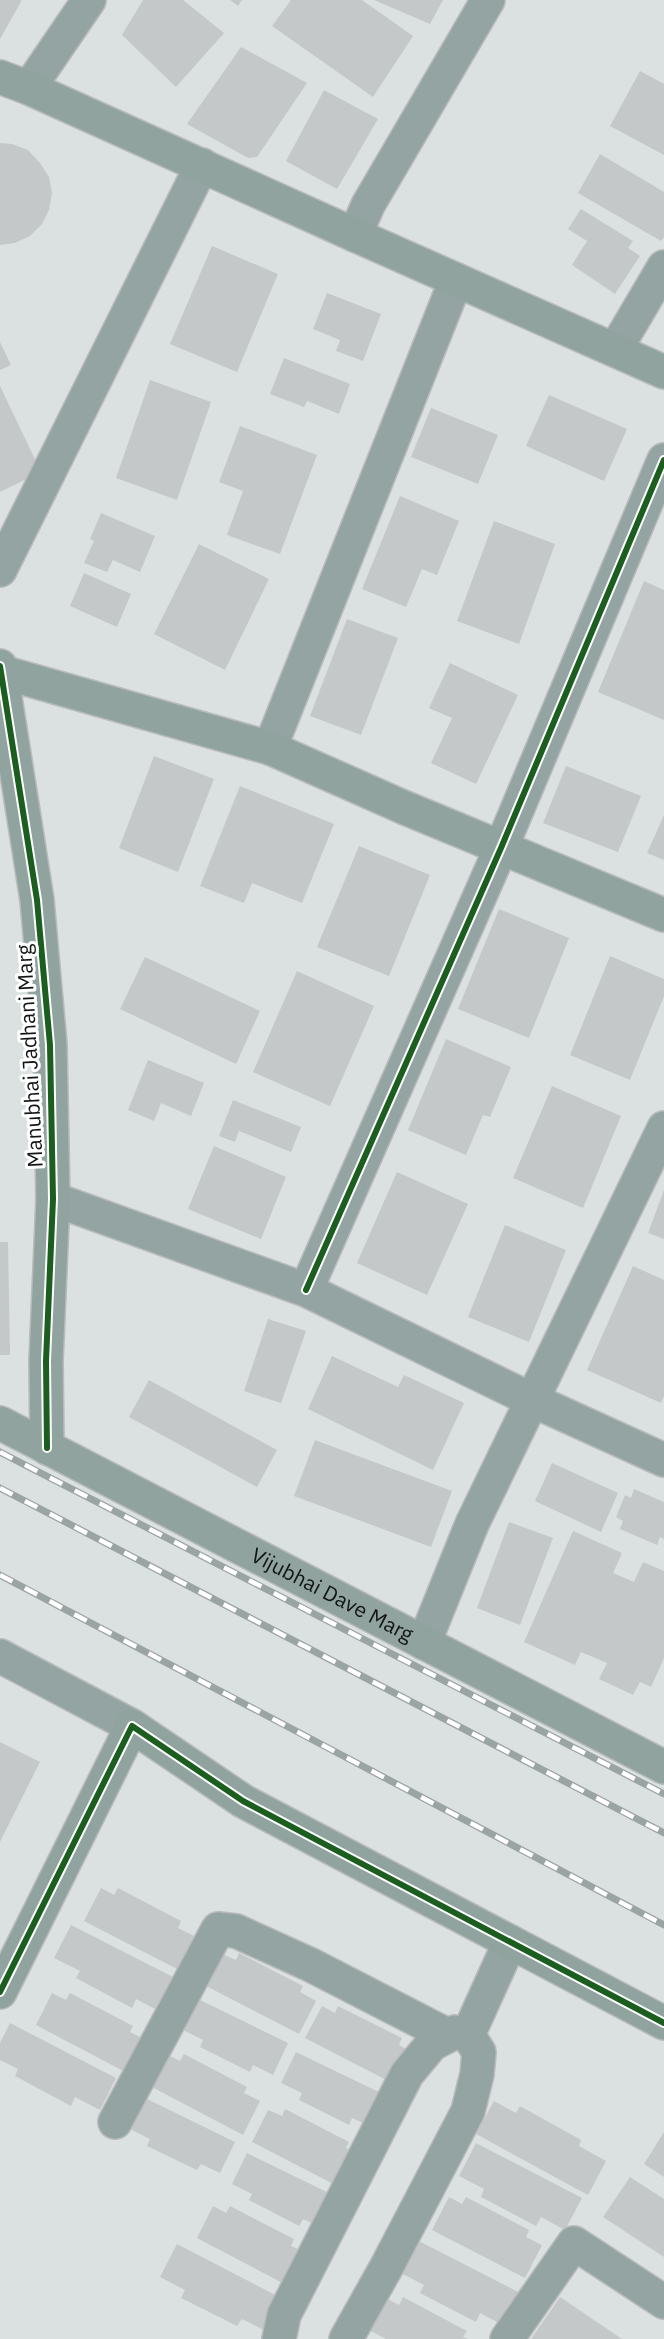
<svg xmlns="http://www.w3.org/2000/svg" width="664" height="2339" viewBox="0 0 664 2339" font-family="'IBM Plex Sans',sans-serif">
  <rect width="100%" height="100%" fill="#dbe0e0"/>
  <path fill="#c4c8c8" d="M 0,0 L 22,0 L 0,39 Z
    M 143,0 L 183,0 L 224,33 L 176,87 L 122,35 Z
    M 230,0 L 242,0 L 238,6 Z
    M 291,0 L 362,0 L 413,36 L 373,97 L 272,26 Z
    M 374,0 L 443,0 L 430,24 Z
    M 241,47 L 307,83 L 257,157 L 248,158 L 187,124 Z
    M 640,71 L 664,84 L 664,155 L 610,126 Z
    M 324,90 L 378,119 L 337,189 L 286,161 Z
    M 0,143 L 12,144 L 28,150 L 40,163 L 49,177 L 52,193 L 49,210 L 42,224 L 30,236 L 15,243 L 0,245 Z
    M 600,154 L 664,192 L 664,237 L 661,241 L 578,193 Z
    M 581,209 L 633,241 L 628,248 L 640,256 L 615,294 L 572,265 L 587,241 L 568,229 Z
    M 212,246 L 278,274 L 237,372 L 170,344 Z
    M 327,293 L 381,314 L 363,361 L 336,351 L 340,340 L 313,329 Z
    M 0,342 L 11,365 L 0,370 Z
    M 284,358 L 350,384 L 339,414 L 307,401 L 304,407 L 270,394 Z
    M 150,380 L 211,402 L 177,500 L 116,478 Z
    M 0,386 L 41,472 L 0,492 Z
    M 549,395 L 627,429 L 604,481 L 526,446 Z
    M 431,408 L 498,435 L 478,484 L 411,457 Z
    M 240,426 L 317,455 L 280,554 L 227,535 L 243,491 L 219,482 Z
    M 400,496 L 459,521 L 437,575 L 422,569 L 406,607 L 362,589 Z
    M 101,513 L 155,536 L 140,572 L 113,560 L 107,572 L 84,563 L 94,541 L 90,539 Z
    M 494,521 L 555,544 L 519,644 L 457,621 Z
    M 199,544 L 269,579 L 225,670 L 154,634 Z
    M 84,573 L 131,594 L 117,627 L 70,606 Z
    M 644,581 L 664,590 L 664,720 L 598,692 Z
    M 347,619 L 398,638 L 361,735 L 310,716 Z
    M 450,663 L 518,695 L 476,784 L 431,763 L 452,718 L 429,708 Z
    M 154,756 L 214,779 L 178,872 L 119,848 Z
    M 566,766 L 641,796 L 618,852 L 543,823 Z
    M 240,786 L 334,824 L 302,903 L 252,883 L 244,903 L 200,886 Z
    M 664,815 L 664,860 L 647,853 Z
    M 359,846 L 430,875 L 389,976 L 317,947 Z
    M 499,909 L 569,938 L 529,1038 L 458,1009 Z
    M 610,956 L 664,979 L 664,996 L 630,1080 L 570,1055 Z
    M 145,957 L 260,1011 L 236,1064 L 120,1009 Z
    M 297,971 L 374,1006 L 330,1106 L 253,1072 Z
    M 446,1039 L 511,1067 L 490,1117 L 483,1115 L 466,1155 L 408,1130 Z
    M 148,1060 L 204,1083 L 191,1116 L 161,1103 L 154,1121 L 128,1110 Z
    M 552,1086 L 621,1116 L 583,1208 L 513,1178 Z
    M 233,1100 L 301,1127 L 291,1152 L 239,1131 L 235,1142 L 219,1136 Z
    M 214,1146 L 286,1177 L 261,1239 L 188,1209 Z
    M 397,1172 L 468,1204 L 427,1295 L 357,1263 Z
    M 664,1190 L 664,1239 L 648,1233 Z
    M 505,1225 L 566,1250 L 529,1342 L 468,1317 Z
    M 0,1242 L 8,1242 L 10,1355 L 0,1355 Z
    M 633,1266 L 664,1280 L 664,1396 L 661,1403 L 587,1370 Z
    M 268,1319 L 306,1331 L 281,1403 L 244,1391 Z
    M 332,1356 L 398,1387 L 404,1375 L 464,1403 L 433,1470 L 308,1409 Z
    M 149,1380 L 277,1450 L 257,1487 L 129,1417 Z
    M 315,1440 L 452,1491 L 431,1547 L 294,1496 Z
    M 552,1463 L 618,1493 L 601,1532 L 535,1501 Z
    M 634,1489 L 664,1502 L 664,1539 L 660,1537 L 657,1545 L 620,1529 L 623,1521 L 616,1517 L 625,1495 L 631,1498 Z
    M 509,1522 L 553,1538 L 520,1625 L 477,1608 Z
    M 573,1531 L 622,1553 L 613,1573 L 634,1582 L 643,1562 L 664,1571 L 664,1658 L 651,1687 L 640,1682 L 633,1695 L 599,1679 L 607,1663 L 581,1652 L 575,1665 L 524,1642 Z
    M 0,1742 L 40,1762 L 0,1842 Z
    M 101,1888 L 114,1895 L 118,1888 L 181,1921 L 178,1928 L 194,1936 L 177,1969 L 84,1921 Z
    M 71,1925 L 177,1979 L 161,2012 L 136,1999 L 132,2008 L 76,1978 L 80,1971 L 54,1958 Z
    M 239,1953 L 303,1986 L 300,1992 L 316,2001 L 299,2034 L 206,1986 L 222,1954 L 236,1960 Z
    M 52,1993 L 66,2000 L 70,1993 L 133,2026 L 130,2032 L 146,2040 L 129,2074 L 36,2025 Z
    M 198,1999 L 288,2043 L 273,2075 L 253,2065 L 250,2072 L 200,2047 L 203,2040 L 183,2030 Z
    M 322,2006 L 335,2013 L 338,2006 L 402,2038 L 399,2045 L 415,2054 L 398,2086 L 305,2038 Z
    M 10,2023 L 116,2078 L 100,2110 L 75,2097 L 71,2106 L 15,2076 L 18,2069 L 0,2060 L 0,2043 Z
    M 296,2052 L 387,2096 L 372,2127 L 352,2118 L 349,2125 L 299,2100 L 302,2093 L 281,2083 Z
    M 166,2054 L 180,2061 L 184,2054 L 247,2087 L 244,2093 L 260,2101 L 243,2135 L 150,2086 Z
    M 145,2098 L 235,2142 L 220,2173 L 201,2164 L 197,2170 L 147,2146 L 150,2139 L 130,2129 Z
    M 494,2101 L 516,2113 L 520,2106 L 581,2140 L 579,2146 L 606,2161 L 588,2195 L 476,2134 Z
    M 285,2109 L 349,2142 L 346,2148 L 362,2157 L 345,2190 L 252,2142 L 268,2110 L 282,2116 Z
    M 664,2132 L 664,2177 L 644,2164 Z
    M 476,2143 L 582,2198 L 565,2230 L 541,2217 L 536,2226 L 481,2197 L 484,2189 L 459,2176 Z
    M 247,2153 L 337,2197 L 322,2228 L 303,2219 L 299,2226 L 249,2200 L 252,2194 L 232,2184 Z
    M 630,2177 L 664,2199 L 664,2257 L 603,2217 Z
    M 449,2197 L 462,2204 L 466,2197 L 529,2230 L 526,2237 L 542,2245 L 525,2278 L 432,2230 Z
    M 213,2206 L 226,2213 L 230,2206 L 294,2239 L 291,2246 L 307,2253 L 290,2287 L 197,2238 Z
    M 415,2239 L 522,2294 L 505,2326 L 480,2313 L 476,2322 L 420,2293 L 424,2285 L 399,2272 Z
    M 177,2244 L 283,2299 L 266,2331 L 242,2319 L 237,2326 L 181,2298 L 185,2290 L 160,2277 Z
    M 403,2297 L 467,2331 L 463,2337 L 468,2339 L 386,2339 L 369,2330 L 386,2298 L 399,2305 Z
    M 560,2297 L 622,2339 L 531,2339 Z"/>
  <g fill="none" stroke-linecap="round" stroke-linejoin="round">
    <defs>
      <path id="street" d="M 29,88 L 89,0
        M 355,235 L 368,205 L 488,0
        M 615,350 L 664,267
        M 0,570 L 202,165
        M 270,748 L 456,280
        M 53,1199 L 306,1290 L 532,1400 L 664,1460
        M 306,1290 L 501,848 L 664,460
        M 424,1643 L 472,1524 L 664,1128
        M 0,1656 L 132,1726
        M 468,2035 L 510,1942
        M 115,2122 L 218,1929 L 236,1931 L 311,1965 L 447,2035
        M 279,2339 L 284,2315 L 407,2074 L 432,2044 L 455,2032 L 468,2035 L 479,2052 L 477,2074 L 468,2111 L 387,2266 L 346,2339
        M 507,2339 L 574,2243 L 664,2302"/>
      <g id="secondary">
        <path d="M 0,77 L 29,88 L 355,235 L 664,372"/>
        <path d="M 0,666 L 37,900 L 50,1045 L 53,1199 L 46,1361 L 47,1448"/>
        <path d="M 2,672 L 270,748 L 403,807 L 664,915"/>
        <path id="s1" d="M 0,1423 L 664,1767"/>
        <path d="M 0,1992 L 132,1726 L 243,1801 L 664,2023"/>
      </g>
    </defs>
    <use href="#street" stroke="#b7bbba" stroke-width="36"/>
    <use href="#secondary" stroke="#b7bbba" stroke-width="36"/>
    <use href="#street" stroke="#94a4a2" stroke-width="33"/>
    <use href="#secondary" stroke="#90a39f" stroke-width="33"/>
    <defs>
      <path id="rail" d="M 0,1452 L 664,1794
        M 0,1488 L 664,1833
        M 0,1575 L 664,1925"/>
    </defs>
    <use href="#rail" stroke="#9aa4a2" stroke-width="7"/>
    <use href="#rail" stroke="#fff" stroke-width="4.5" stroke-dasharray="14" stroke-linecap="butt"/>
    <defs>
      <path id="cycleway" d="M 0,666 L 37,900 L 50,1045 L 53,1199 L 46,1361 L 47,1448
        M 306,1290 L 501,848 L 664,460
        M 0,1992 L 132,1726 L 243,1801 L 664,2023"/>
    </defs>
    <use href="#cycleway" stroke="#fff" stroke-width="10"/>
    <use href="#cycleway" stroke="#1b5e20" stroke-width="6"/>
  </g>
  <g text-anchor="middle" stroke-width="6" stroke-linejoin="round" paint-order="stroke">
    <g font-size="21" fill="#111514" stroke="#fff">
      <text transform="translate(30 1056) rotate(-93)" y="7">Manubhai Jadhani Marg</text>
      <text dy="7" stroke="none"><textPath href="#s1" startOffset="374">Vijubhai Dave Marg</textPath></text>
    </g>
  </g>
</svg>
